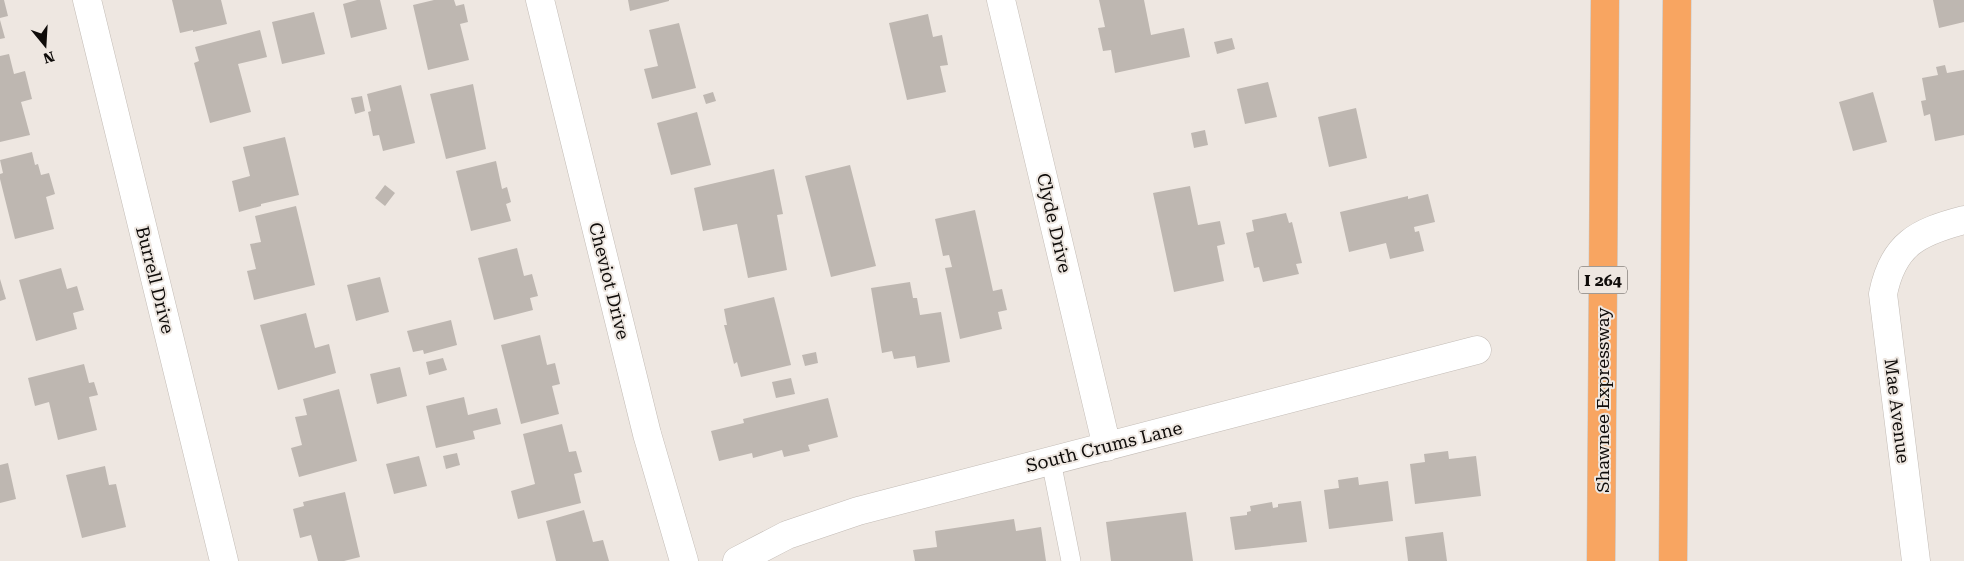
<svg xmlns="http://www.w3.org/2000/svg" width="1964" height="561" viewBox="0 0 1964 561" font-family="'Roboto Serif',serif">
  <rect width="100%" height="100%" fill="#eee7e1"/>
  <path fill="#beb7b1" d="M 0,0 L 4,0 L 8,16 L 0,18 Z
    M 172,0 L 221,0 L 227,24 L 193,32 L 193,30 L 180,33 Z
    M 357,0 L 380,0 L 387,29 L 351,38 L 343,4 Z
    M 434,0 L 454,0 L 456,6 L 464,4 L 468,22 L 460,24 L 469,60 L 428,70 L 413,5 Z
    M 628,0 L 669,0 L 669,1 L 630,11 Z
    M 1099,0 L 1144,0 L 1151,35 L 1184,28 L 1190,57 L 1115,73 L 1111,50 L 1103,51 L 1098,28 L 1105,27 Z
    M 1933,0 L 1964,0 L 1964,22 L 1939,28 Z
    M 314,12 L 325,54 L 282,64 L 272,22 Z
    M 928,14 L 933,37 L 942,35 L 948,65 L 940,66 L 946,92 L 907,100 L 889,23 Z
    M 0,20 L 5,38 L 0,39 Z
    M 679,23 L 696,88 L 652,99 L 644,69 L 658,66 L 649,30 Z
    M 260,30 L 267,57 L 238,64 L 251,112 L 210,123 L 194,63 L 199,61 L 195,47 Z
    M 1232,38 L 1235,49 L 1217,54 L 1214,42 Z
    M 9,54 L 14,74 L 25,71 L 32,99 L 21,102 L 30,135 L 0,142 L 0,56 Z
    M 1945,65 L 1947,73 L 1964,70 L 1964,135 L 1935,141 L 1930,114 L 1924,116 L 1921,101 L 1926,100 L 1922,78 L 1938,75 L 1936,67 Z
    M 1268,82 L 1277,117 L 1245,124 L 1237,89 Z
    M 473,84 L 486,149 L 446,159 L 430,94 Z
    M 401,85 L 415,143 L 383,151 L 379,135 L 373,136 L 368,112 L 371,111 L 367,94 Z
    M 713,92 L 716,101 L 706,104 L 703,95 Z
    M 1873,92 L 1887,142 L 1853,151 L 1839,102 Z
    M 362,96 L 365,111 L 355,114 L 351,98 Z
    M 1356,108 L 1367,158 L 1329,167 L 1318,117 Z
    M 697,112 L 711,165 L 671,175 L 657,123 Z
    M 1205,130 L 1208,145 L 1194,148 L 1191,133 Z
    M 285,137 L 299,195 L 261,204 L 261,206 L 239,212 L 232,181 L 250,176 L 243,147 Z
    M 32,152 L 35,165 L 38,164 L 41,175 L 49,173 L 55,194 L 46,197 L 54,229 L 15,239 L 0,179 L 0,174 L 3,173 L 0,160 Z
    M 496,161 L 502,189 L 507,187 L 511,202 L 506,204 L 511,221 L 471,231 L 456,171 Z
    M 850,165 L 876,266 L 831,277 L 805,176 Z
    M 774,169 L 783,214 L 777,215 L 787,270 L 748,278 L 737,224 L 703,231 L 694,188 Z
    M 385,185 L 395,193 L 385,206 L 375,198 Z
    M 1190,186 L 1198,225 L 1220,221 L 1225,244 L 1217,246 L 1224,281 L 1174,292 L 1153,193 Z
    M 1428,194 L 1435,222 L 1414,227 L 1415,232 L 1419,231 L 1424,251 L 1390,259 L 1386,243 L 1349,252 L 1340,212 L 1408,196 L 1408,199 Z
    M 296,206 L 315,285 L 254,300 L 247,271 L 256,269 L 250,244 L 261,242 L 255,216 Z
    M 975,210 L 993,291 L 1002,289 L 1007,310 L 998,312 L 1002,329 L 960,339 L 945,268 L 952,267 L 949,255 L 943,256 L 935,219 Z
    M 1286,213 L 1289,223 L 1292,222 L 1302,263 L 1296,264 L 1299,274 L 1263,282 L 1259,267 L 1254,268 L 1246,233 L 1254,231 L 1252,220 Z
    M 517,248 L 524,276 L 532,274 L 538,296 L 530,298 L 533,310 L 494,320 L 478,258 Z
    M 61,268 L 67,289 L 77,286 L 84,310 L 73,313 L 77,329 L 36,341 L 19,280 Z
    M 380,277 L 389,312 L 356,321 L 347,285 Z
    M 0,279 L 6,299 L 0,301 Z
    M 910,282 L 913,298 L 917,298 L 920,315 L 941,312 L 950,362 L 917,368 L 915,356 L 894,359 L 892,351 L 882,353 L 871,288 Z
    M 774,297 L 791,365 L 741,377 L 737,362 L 734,364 L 724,325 L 727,325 L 724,309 Z
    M 306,313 L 315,348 L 329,344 L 336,373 L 278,390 L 260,325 Z
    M 451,320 L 457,345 L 424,354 L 423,350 L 413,352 L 407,331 Z
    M 540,335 L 547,365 L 555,363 L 560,384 L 552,386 L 559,414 L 521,424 L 501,345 Z
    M 816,352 L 818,363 L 805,366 L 802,355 Z
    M 443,358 L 447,370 L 429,375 L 426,362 Z
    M 84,364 L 89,383 L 94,382 L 98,395 L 89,397 L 97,430 L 58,440 L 49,402 L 35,406 L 28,378 Z
    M 400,367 L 407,396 L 377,404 L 370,374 Z
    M 791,378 L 795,394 L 776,398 L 772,382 Z
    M 339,389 L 357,461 L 299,477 L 291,448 L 302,445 L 295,417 L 307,415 L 303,399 Z
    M 464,397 L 468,415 L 497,408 L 501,424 L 473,431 L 475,439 L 436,448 L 426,406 Z
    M 828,398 L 838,437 L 808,445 L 810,451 L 784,457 L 782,450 L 753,458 L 752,453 L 719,461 L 711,431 L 744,423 L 743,419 Z
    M 562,424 L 569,452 L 576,451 L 582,472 L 574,474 L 581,503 L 518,519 L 511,491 L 535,484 L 523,434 Z
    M 1448,451 L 1449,459 L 1476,456 L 1481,496 L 1415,504 L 1410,464 L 1425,462 L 1424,454 Z
    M 457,453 L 460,465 L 446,469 L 443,456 Z
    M 419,456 L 427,486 L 394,494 L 386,464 Z
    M 8,463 L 16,499 L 0,503 L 0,465 Z
    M 105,466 L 109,485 L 116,484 L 126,527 L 82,538 L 66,475 Z
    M 1358,477 L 1359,485 L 1388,481 L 1393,521 L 1329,529 L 1324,490 L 1339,488 L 1338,480 Z
    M 345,492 L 360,557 L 344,561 L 318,561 L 311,535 L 300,538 L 293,509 L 304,506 L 303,502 Z
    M 1301,501 L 1307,542 L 1235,550 L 1230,517 L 1247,515 L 1247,512 L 1251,511 L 1250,506 L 1272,502 L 1273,508 L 1278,507 L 1278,504 Z
    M 584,510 L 593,542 L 603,540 L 609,561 L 556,561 L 546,521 Z
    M 1186,512 L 1193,561 L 1111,561 L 1106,522 Z
    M 1014,519 L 1016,531 L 1041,527 L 1046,561 L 915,561 L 913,550 L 937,547 L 935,531 Z
    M 1443,532 L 1447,561 L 1408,561 L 1405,537 Z"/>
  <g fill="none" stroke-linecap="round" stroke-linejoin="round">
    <defs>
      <path id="lane" d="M 1051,461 L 1071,561"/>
      <path id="street" d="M 87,0 L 224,561
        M 540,0 L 647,434 L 684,561
        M 1001,0 L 1107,447
        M 737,561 L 787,535 L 858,511 L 1477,350
        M 1916,561 L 1883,294 C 1893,244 1918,232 1964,220"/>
      <path id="highway" d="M 1601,561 L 1605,0
        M 1673,561 L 1677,0"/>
    </defs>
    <use href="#lane" stroke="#c3bcb6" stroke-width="20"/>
    <use href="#street" stroke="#c3bcb6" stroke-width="29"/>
    <use href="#highway" stroke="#c5c5c4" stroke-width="29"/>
    <use href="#lane" stroke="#fff" stroke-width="19"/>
    <use href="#street" stroke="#fff" stroke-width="28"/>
    <use href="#highway" stroke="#f8a561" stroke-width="28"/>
  </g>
  <g text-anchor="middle" stroke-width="4" stroke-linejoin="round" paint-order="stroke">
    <rect fill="#eee7e1" stroke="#524e4a" stroke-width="1" x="1579" y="266.5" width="48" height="27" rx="4"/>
    <g font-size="16" font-weight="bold" fill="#0f0c0a">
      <text x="1603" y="286">I 264</text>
    </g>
    <g font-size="18" fill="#0f0c0a" stroke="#eee7e1">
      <text transform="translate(1054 223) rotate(77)" y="6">Clyde Drive</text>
      <text transform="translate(155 280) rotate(76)" y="6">Burrell Drive</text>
      <text transform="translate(609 281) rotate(76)" y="6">Cheviot Drive</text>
      <text transform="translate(1603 400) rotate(-90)" y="6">Shawnee Expressway</text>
      <text transform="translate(1897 411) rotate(83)" y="6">Mae Avenue</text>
      <text transform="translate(1104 447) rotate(-14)" y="6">South Crums Lane</text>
    </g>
  </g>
  <g transform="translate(45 45) rotate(162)" stroke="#eee7e1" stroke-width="4" paint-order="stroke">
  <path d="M0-4L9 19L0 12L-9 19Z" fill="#0f0c0a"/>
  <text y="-8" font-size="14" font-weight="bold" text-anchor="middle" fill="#0f0c0a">N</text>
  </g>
</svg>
